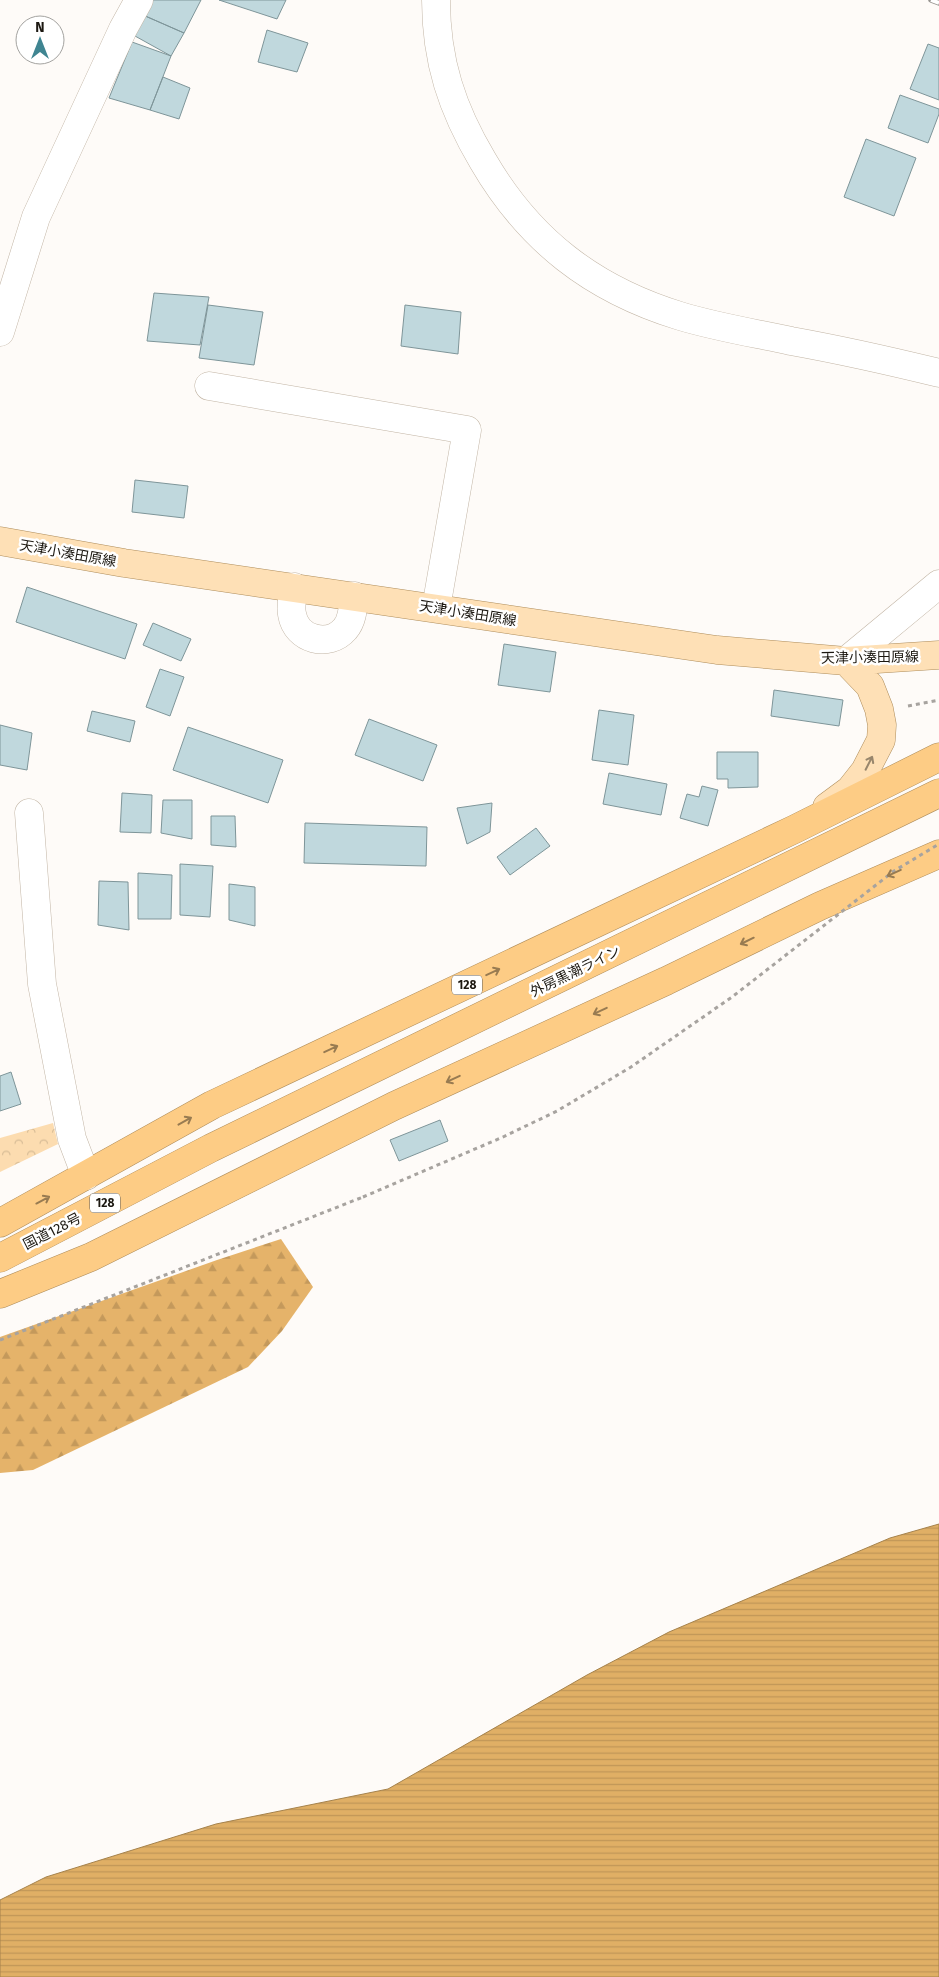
<svg xmlns="http://www.w3.org/2000/svg" width="939" height="1977" viewBox="0 0 939 1977" font-family="'Fira Sans','Noto Sans JP',sans-serif">
  <defs>
    <pattern id="forest-firs" width="22" height="20" patternUnits="userSpaceOnUse" patternTransform="scale(1.25)"><rect width="22" height="20" fill="#e5b36a"/><path d="M5 1l3.5 6h-7zM16 11l3.5 6h-7z" fill="#c4995b"/></pattern>
    <pattern id="park-crowns" width="20" height="18" patternUnits="userSpaceOnUse" patternTransform="scale(1.25)"><rect width="20" height="18" fill="#fcdcb0"/><path d="M2 6a3 3 0 1 1 6 0M12 15a3 3 0 1 1 6 0" fill="none" stroke="#d7bc96"/></pattern>
    <pattern id="water-rules" width="6" height="5" patternUnits="userSpaceOnUse" patternTransform="scale(1.25)"><rect width="6" height="5" fill="#e0af65"/><path d="M0 2.5h6" fill="none" stroke="#c09657"/></pattern>
  </defs>
  <rect width="100%" height="100%" fill="#fefbf8"/>
  <path fill="url(#forest-firs)" d="M 281,1239 L 313,1287 L 282,1331 L 248,1367 L 33,1470 L 0,1473 L 0,1337 L 217,1260 Z"/>
  <path fill="url(#park-crowns)" d="M 53,1123 L 58,1144 L 0,1172 L 0,1138 Z"/>
  <path fill="url(#water-rules)" stroke="#a5824c" d="M 939,1524 L 939,1977 L 0,1977 L 0,1900 L 46,1877 L 216,1824 L 388,1789 L 587,1675 L 669,1632 L 890,1538 Z"/>
  <path fill="#c0d8dd" stroke="#7e9599" d="M 151,0 L 201,0 L 184,33 L 143,15 Z
    M 219,0 L 286,0 L 277,19 Z
    M 143,15 L 184,33 L 171,56 L 135,36 Z
    M 267,30 L 308,43 L 297,72 L 258,62 Z
    M 132,42 L 171,56 L 150,110 L 109,98 Z
    M 928,44 L 939,48 L 939,100 L 910,89 Z
    M 163,77 L 190,88 L 179,119 L 150,110 Z
    M 900,95 L 939,109 L 939,114 L 928,143 L 888,128 Z
    M 866,139 L 916,158 L 894,216 L 844,197 Z
    M 154,293 L 209,297 L 200,345 L 147,341 Z
    M 208,305 L 263,312 L 254,365 L 199,358 Z
    M 405,305 L 461,312 L 458,354 L 401,346 Z
    M 135,480 L 188,486 L 184,518 L 132,512 Z
    M 27,587 L 137,624 L 125,659 L 16,622 Z
    M 153,623 L 191,639 L 181,661 L 143,645 Z
    M 504,644 L 556,652 L 550,692 L 498,685 Z
    M 160,669 L 184,677 L 170,716 L 146,707 Z
    M 774,690 L 843,700 L 839,726 L 771,716 Z
    M 599,710 L 634,715 L 628,765 L 592,760 Z
    M 92,711 L 135,721 L 130,742 L 87,731 Z
    M 369,719 L 437,745 L 423,781 L 355,755 Z
    M 0,725 L 32,733 L 27,770 L 0,765 Z
    M 188,727 L 283,760 L 268,803 L 173,770 Z
    M 717,752 L 758,752 L 758,787 L 728,788 L 728,779 L 717,779 Z
    M 609,773 L 667,784 L 661,815 L 603,804 Z
    M 702,786 L 718,790 L 708,826 L 680,818 L 687,794 L 699,797 Z
    M 122,793 L 152,795 L 151,833 L 120,832 Z
    M 163,800 L 192,800 L 192,839 L 161,833 Z
    M 492,803 L 490,832 L 467,844 L 457,808 Z
    M 211,816 L 235,816 L 236,847 L 211,845 Z
    M 305,823 L 427,827 L 426,866 L 304,863 Z
    M 536,828 L 550,846 L 510,875 L 497,857 Z
    M 180,864 L 213,866 L 210,917 L 180,915 Z
    M 138,873 L 172,875 L 171,919 L 138,919 Z
    M 99,881 L 128,882 L 129,930 L 98,925 Z
    M 229,884 L 255,887 L 255,926 L 229,920 Z
    M 11,1072 L 21,1104 L 0,1111 L 0,1076 Z
    M 440,1120 L 448,1141 L 399,1161 L 390,1140 Z"/>
  <g fill="none" stroke-linecap="round" stroke-linejoin="round">
    <defs>
      <path id="minor" d="M 436,0 C 436,61 452,109 483,161 C 529,240 592,289 680,316 C 716,327 754,333 791,341 C 841,350 890,361 939,373
        M 0,332 L 36,217 L 123,29 L 139,0
        M 209,386 L 467,430 L 436,608
        M 294,587 C 293,596 290,606 292,614 C 296,640 329,648 345,629 C 353,620 353,607 354,596
        M 846,661 L 939,584
        M 29,813 L 42,984 L 72,1139 L 86,1176"/>
      <path id="major" d="M 0,541 L 124,563 L 717,650 L 846,661 L 939,655
        M 827,807 L 850,790 L 865,771 L 881,740 L 882,725 L 879,709 L 870,686 L 846,661"/>
      <path id="highway" d="M 0,1223 L 212,1105 L 795,829 L 939,757
        M 0,1258 L 211,1148 L 939,793
        M 0,1294 L 91,1257 L 394,1106 L 666,981 L 820,906 L 939,854"/>
    </defs>
    <use href="#minor" stroke="#c2b5a5" stroke-width="29"/>
    <use href="#major" stroke="#ae8d5c" stroke-width="29"/>
    <use href="#highway" stroke="#ae8d5c" stroke-width="29"/>
    <path stroke="#a7a39f" stroke-width="3" stroke-dasharray="4 4" stroke-linecap="butt" d="M 908,706 L 939,700
      M 0,1340 L 363,1197"/>
    <use href="#minor" stroke="#fff" stroke-width="28"/>
    <use href="#major" stroke="#fee0b6" stroke-width="28"/>
    <use href="#highway" stroke="#fdcc85" stroke-width="28"/>
    <defs>
      <path id="rail" d="M 931,0 L 939,3"/>
    </defs>
    <use href="#rail" stroke="#97948f" stroke-width="5.5"/>
    <use href="#rail" stroke="#fff" stroke-width="4" stroke-dasharray="11" stroke-linecap="butt"/>
    <path stroke="#a7a39f" stroke-width="3" stroke-dasharray="4 4" stroke-linecap="butt" d="M 363,1197 L 503,1137 L 557,1111 L 631,1067 L 732,997 L 894,871 L 939,844"/>
  </g>
  <defs><path id="oneway-shaft" d="M-6 0H5M1.5-3L5.5 0L1.5 3" fill="none" stroke-width="1.6" stroke-linecap="round" stroke-linejoin="round" transform="scale(1.25)"/></defs>
  <use stroke="#98866c" href="#oneway-shaft" transform="translate(869 763) rotate(-63)"/>
  <g stroke="#987b51">
    <use href="#oneway-shaft" transform="translate(894 873) rotate(156)"/>
    <use href="#oneway-shaft" transform="translate(747 941) rotate(154)"/>
    <use href="#oneway-shaft" transform="translate(493 972) rotate(-25)"/>
    <use href="#oneway-shaft" transform="translate(600 1011) rotate(155)"/>
    <use href="#oneway-shaft" transform="translate(331 1049) rotate(-25)"/>
    <use href="#oneway-shaft" transform="translate(453 1079) rotate(155)"/>
    <use href="#oneway-shaft" transform="translate(185 1121) rotate(-29)"/>
    <use href="#oneway-shaft" transform="translate(43 1200) rotate(-28)"/>
  </g>
  <g text-anchor="middle" stroke-width="5" stroke-linejoin="round" paint-order="stroke">
    <g fill="#fff" stroke="#605d58" stroke-width="1">
      <rect x="452" y="975.5" width="30" height="19" rx="4"/>
      <rect x="90" y="1193.5" width="30" height="19" rx="4"/>
    </g>
    <g font-size="12" font-weight="bold" fill="#1c1811">
      <text x="467" y="989">128</text>
      <text x="105" y="1207">128</text>
    </g>
    <g font-size="14" fill="#1c1811" stroke="#fff">
      <text transform="translate(68 553) rotate(10)" y="5">天津小湊田原線</text>
      <text transform="translate(468 613) rotate(9)" y="5">天津小湊田原線</text>
      <text transform="translate(870 657) rotate(-1)" y="5">天津小湊田原線</text>
      <text transform="translate(575 971) rotate(-26)" y="5">外房黒潮ライン</text>
      <text transform="translate(52 1231) rotate(-27)" y="5">国道128号</text>
    </g>
  </g>
  <g transform="translate(40 40)"><circle r="24" fill="#ffffff" stroke="#a4a3a0"/>
  <path d="M0-4L9 19L0 12L-9 19Z" fill="#3f8591"/>
  <text y="-8" font-size="14" font-weight="bold" text-anchor="middle" fill="#1c1811">N</text>
  </g>
</svg>
